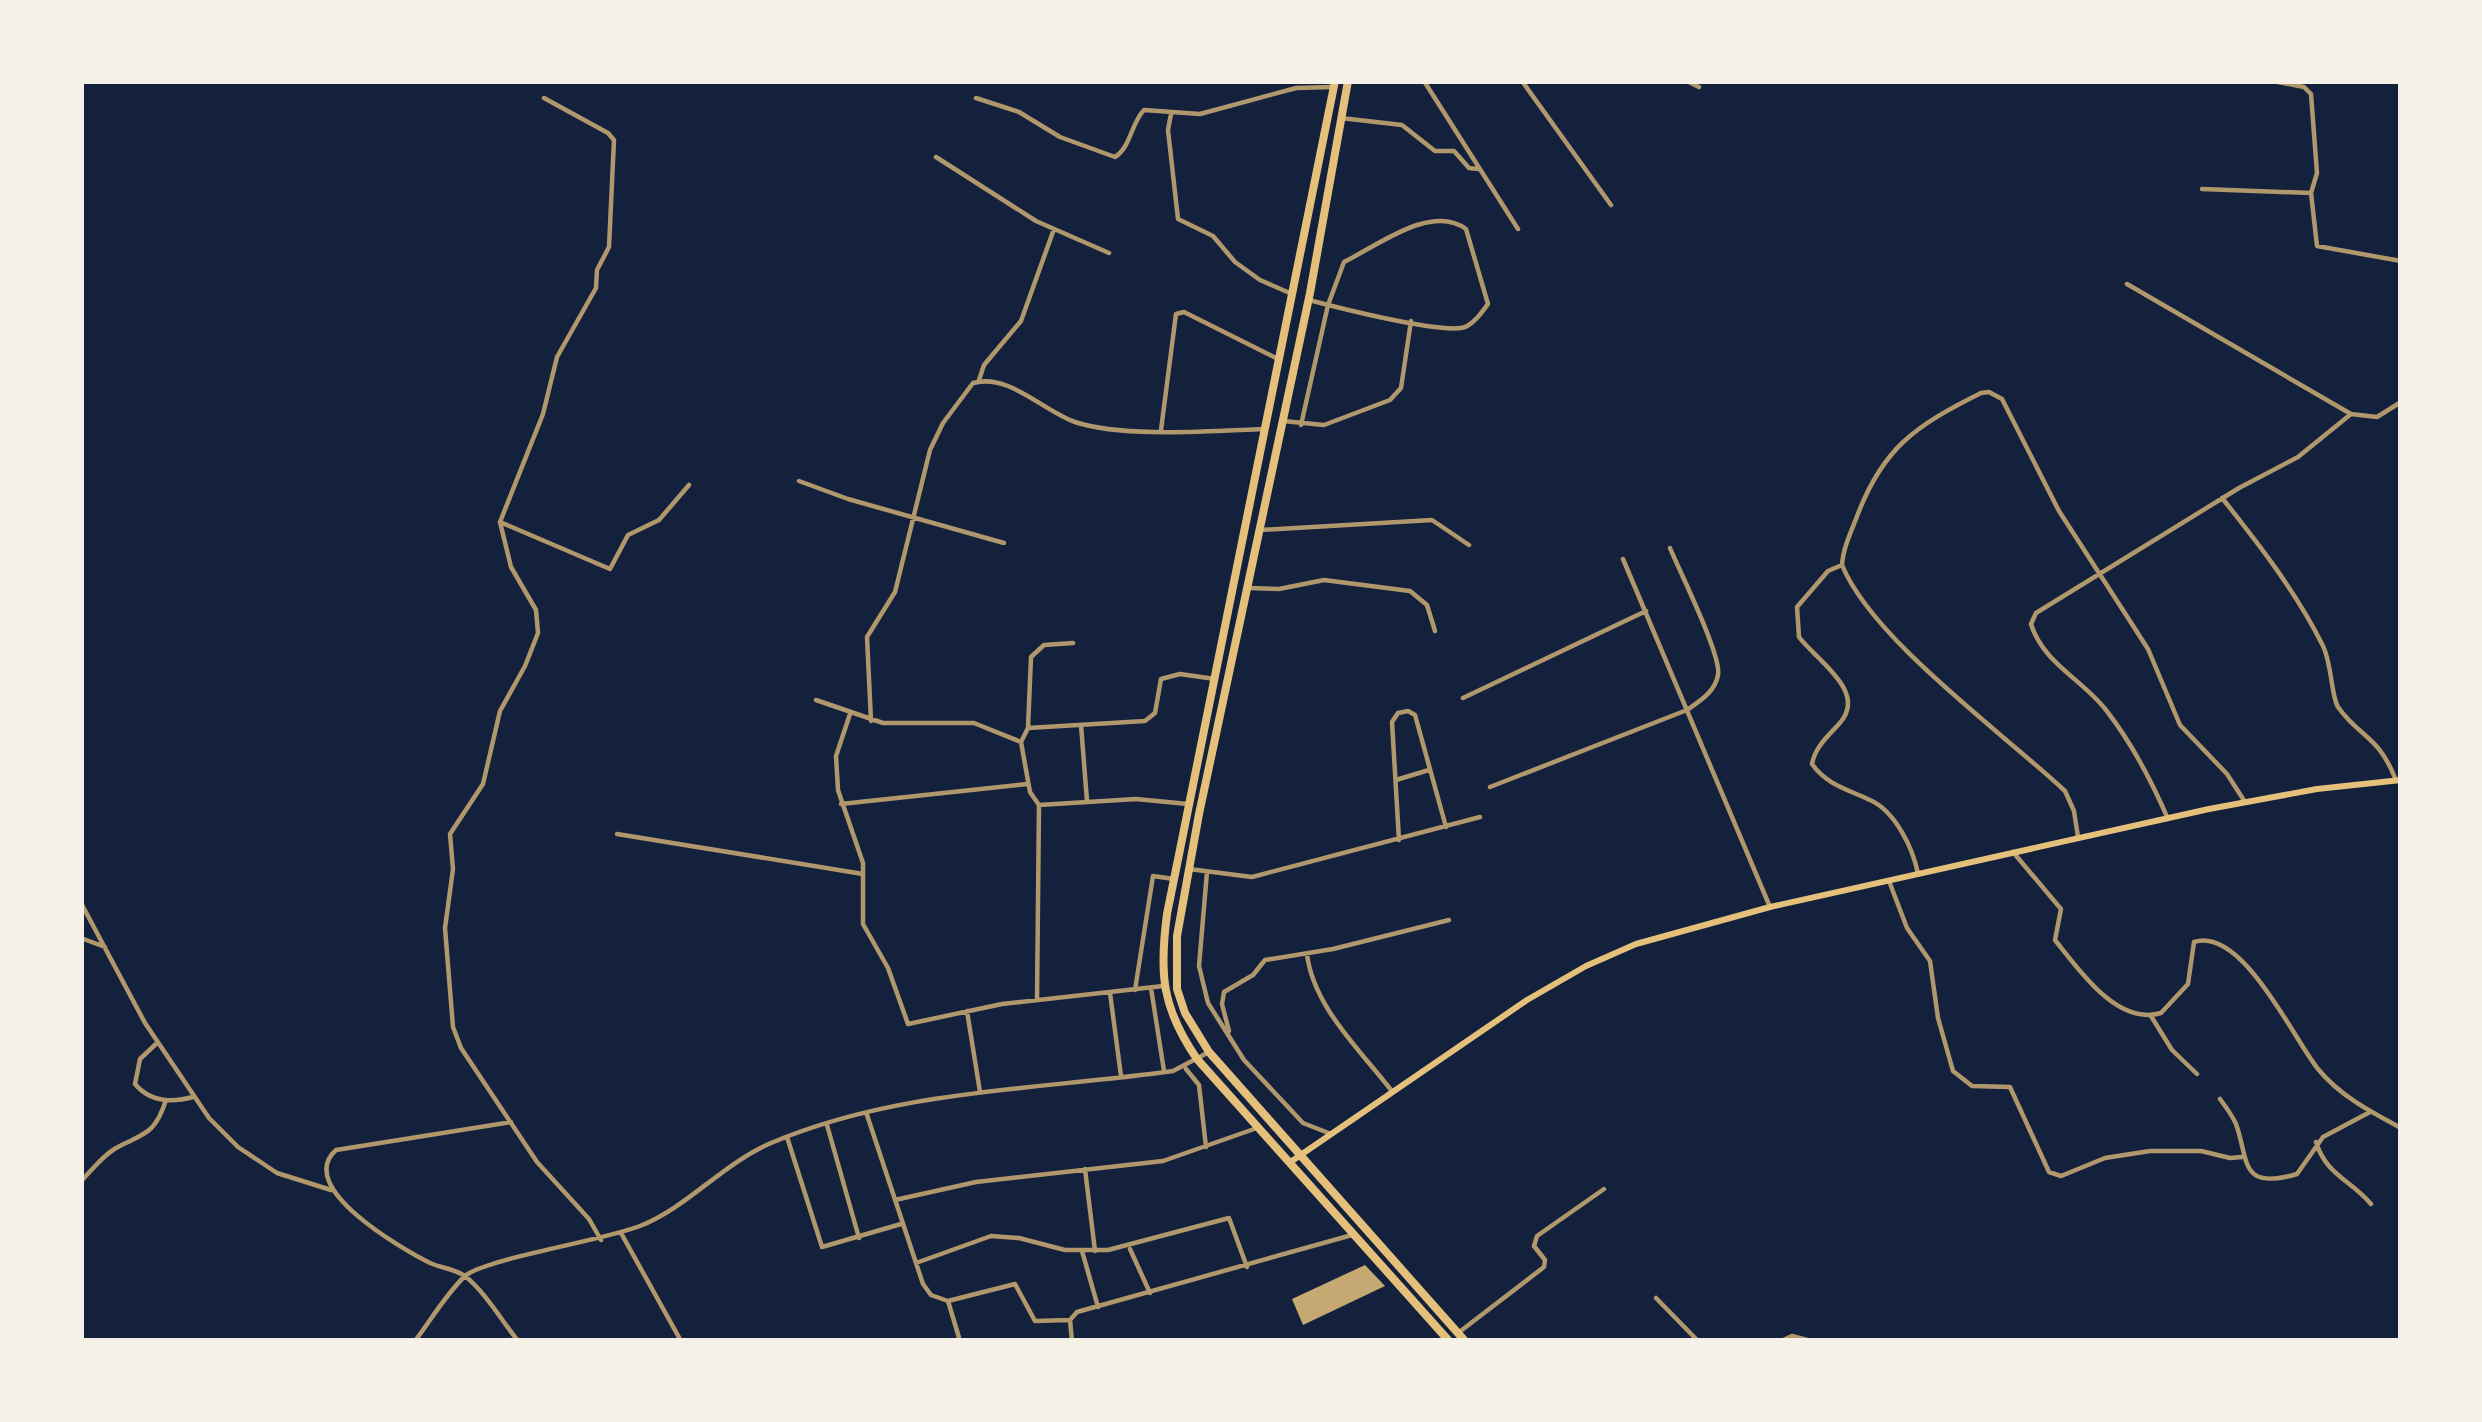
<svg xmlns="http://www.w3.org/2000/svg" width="2482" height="1422" viewBox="0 0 2482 1422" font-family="Cabin,sans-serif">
  <rect width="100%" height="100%" fill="#14213d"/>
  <path fill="#c6a872" d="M 1365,1265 L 1385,1286 L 1303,1325 L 1292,1299 Z"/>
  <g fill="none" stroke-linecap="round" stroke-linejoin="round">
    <path stroke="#b1986c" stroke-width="4.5" d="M 1424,81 L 1518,229
      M 1522,81 L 1611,205
      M 1687,81 L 1699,87
      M 2273,81 L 2304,87 L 2311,94 L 2317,173 L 2311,193 L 2317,246 L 2401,261
      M 544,98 L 608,133 L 614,140 L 609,247 L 597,270 L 596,288 L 557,357 L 543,414 L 500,522 L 511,567 L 536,610 L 538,633 L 525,666 L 500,711 L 483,784 L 450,834 L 453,869 L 445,928 L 453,1027 L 461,1048 L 537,1162 L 589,1219 L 601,1240
      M 976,98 L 1019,112 L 1060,137 L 1115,157 C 1131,147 1131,123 1144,110 L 1200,114 L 1296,88 L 1332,87
      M 1171,114 L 1168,130 L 1178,219 L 1213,236 L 1235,262 L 1260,280 L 1292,294
      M 1341,118 L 1402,125 L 1435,151 L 1454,151 L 1469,168 L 1478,169
      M 936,157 L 1036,221 L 1109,253
      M 2202,189 L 2311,193
      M 2127,284 L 2351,414 L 2377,417 L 2401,402
      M 979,380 L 984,365 L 1021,321 L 1054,229
      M 1283,421 L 1324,425 L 1390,400 L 1401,388 L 1411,321
      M 1301,425 L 1328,305 L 1344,262 C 1377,246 1432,203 1466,229 L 1488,304 C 1482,312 1472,327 1461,328 C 1434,332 1339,308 1309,300
      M 1161,430 L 1176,314 L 1184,312 L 1276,358
      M 799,481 L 848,499 L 1004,543
      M 2222,498 C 2258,543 2296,592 2322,644 C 2332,662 2331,696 2338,707 C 2359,737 2378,735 2395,778
      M 500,522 L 610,569 L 628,535 L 659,520 L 689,485
      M 1261,530 L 1432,520 L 1469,545
      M 1623,559 L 1770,907
      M 1842,565 L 1828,571 L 1797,607 L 1799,637 C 1816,660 1869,692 1839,724 C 1828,736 1815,747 1812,764 C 1827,785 1847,789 1870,800 C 1895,811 1913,848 1918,874
      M 1249,588 L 1279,589 L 1324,580 L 1410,591 L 1427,605 L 1435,631
      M 1463,698 L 1646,611
      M 816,700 L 883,723 L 974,723 L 1021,742 L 1030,792 L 1039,805 L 1037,1000
      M 850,714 L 836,756 L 838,790 L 863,863 L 863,924 L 888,968 L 908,1024 L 1002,1004 L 1163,986
      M 871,721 L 867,637 L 895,592 L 930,450 L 943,423 L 973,383 C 1009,373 1043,411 1075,422 C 1123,438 1211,431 1263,429
      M 1081,725 L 1087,801
      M 1028,728 L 1145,721 L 1155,713 L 1161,679 L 1180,674 L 1215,679
      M 1021,742 L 1028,728 L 1031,657 L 1044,645 L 1073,643
      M 1396,780 L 1429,770
      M 1490,787 L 1687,710 C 1700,701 1715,692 1718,675 C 1722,656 1679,570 1670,548
      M 841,804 L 1027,784
      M 1039,805 L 1136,799 L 1188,804
      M 2168,819 C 2152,782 2131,742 2106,710 C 2082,679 2043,663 2031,624 L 2036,613 L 2239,488 L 2298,457 L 2351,414
      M 617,834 L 863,874
      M 2078,837 L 2074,811 L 2065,791 C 2003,733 1872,639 1842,565 C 1843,549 1850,534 1856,519 C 1882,448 1915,426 1981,393 L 1989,392 L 2002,399 L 2059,511 L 2148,649 L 2180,725 L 2227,774 L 2245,802
      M 1399,840 L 1392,722 L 1398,713 L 1408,711 L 1415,715 L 1446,827
      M 2013,852 L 2061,909 L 2055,940 C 2079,970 2117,1026 2161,1013 L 2188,984 L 2194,942 C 2242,926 2293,1038 2318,1069 C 2340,1096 2371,1112 2401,1128
      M 1189,869 L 1252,877 L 1480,817
      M 1207,872 L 1199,966 L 1208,1003 L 1244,1060 L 1303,1123 L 1331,1134
      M 1889,881 L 1907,928 L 1930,961 L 1938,1018 L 1953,1071 L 1972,1086 L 2010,1087 L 2049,1172 L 2061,1176 L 2105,1158 L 2150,1151 L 2201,1151 L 2230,1158 L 2242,1157
      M 81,903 L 145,1023 L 209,1118 L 238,1147 L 277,1173 L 331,1190
      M 81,938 L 105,947
      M 1307,954 C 1313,1006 1360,1050 1391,1090
      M 1151,988 L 1164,1071
      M 1135,990 L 1153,876 L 1174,879
      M 1110,993 L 1121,1076
      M 967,1011 L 980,1092
      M 2151,1016 L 2172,1050 L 2197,1074
      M 1229,1031 L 1222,1004 L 1224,992 L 1253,975 L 1265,960 L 1333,949 L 1449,920
      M 157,1043 L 140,1059 L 135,1084 C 150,1102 171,1103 193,1097
      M 1186,1069 L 1199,1085 L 1206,1147
      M 2220,1099 C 2226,1107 2232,1115 2236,1124 C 2249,1160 2239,1191 2297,1174 L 2323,1137 L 2370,1112
      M 867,1115 L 923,1284 L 931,1295 L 948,1301 L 960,1341
      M 511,1122 L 336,1150 C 294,1187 402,1249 430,1263 C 441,1268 455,1269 465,1276 C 485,1292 502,1321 518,1341
      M 827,1125 L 859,1238
      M 787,1137 L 822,1247 L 901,1224
      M 2316,1142 C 2326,1175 2351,1180 2371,1204
      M 1085,1169 L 1095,1251
      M 81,1181 C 92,1170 104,1154 118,1147 C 145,1133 155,1134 166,1100
      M 895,1200 L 976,1182 L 1163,1161 L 1257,1128
      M 621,1233 L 681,1341
      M 1130,1249 L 1150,1293
      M 1082,1251 L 1098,1307
      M 916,1263 L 991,1236 L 1019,1238 L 1065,1250 L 1108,1250 L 1229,1218 L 1247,1267
      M 1656,1298 L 1698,1341
      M 948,1301 L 1015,1284 L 1035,1321 L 1070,1320
      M 1458,1333 L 1544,1267 L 1545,1260 L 1534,1246 L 1537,1236 L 1604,1189
      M 415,1341 C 431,1320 446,1294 465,1276 C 484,1259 605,1240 640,1226 C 688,1207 722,1164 771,1143 C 898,1089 1038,1090 1173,1071 L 1209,1052
      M 1072,1341 L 1070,1320 L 1077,1312 L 1352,1235
      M 1781,1341 L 1792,1336 L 1811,1341"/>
    <path stroke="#e5c07b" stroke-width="6" d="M 1289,1163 L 1527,1000 L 1586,966 L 1636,944 L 1770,907 L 2209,809 L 2317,789 L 2401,780"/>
    <path stroke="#e5c07b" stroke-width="8" d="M 1335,81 L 1167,914 C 1159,974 1162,1008 1197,1059 L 1449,1341
      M 1348,81 L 1310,293 L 1199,814 L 1177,936 L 1177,989 L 1185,1013 L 1209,1052 L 1465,1341"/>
  </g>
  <rect width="2482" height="1422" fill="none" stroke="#f6f1e7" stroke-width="168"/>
</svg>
